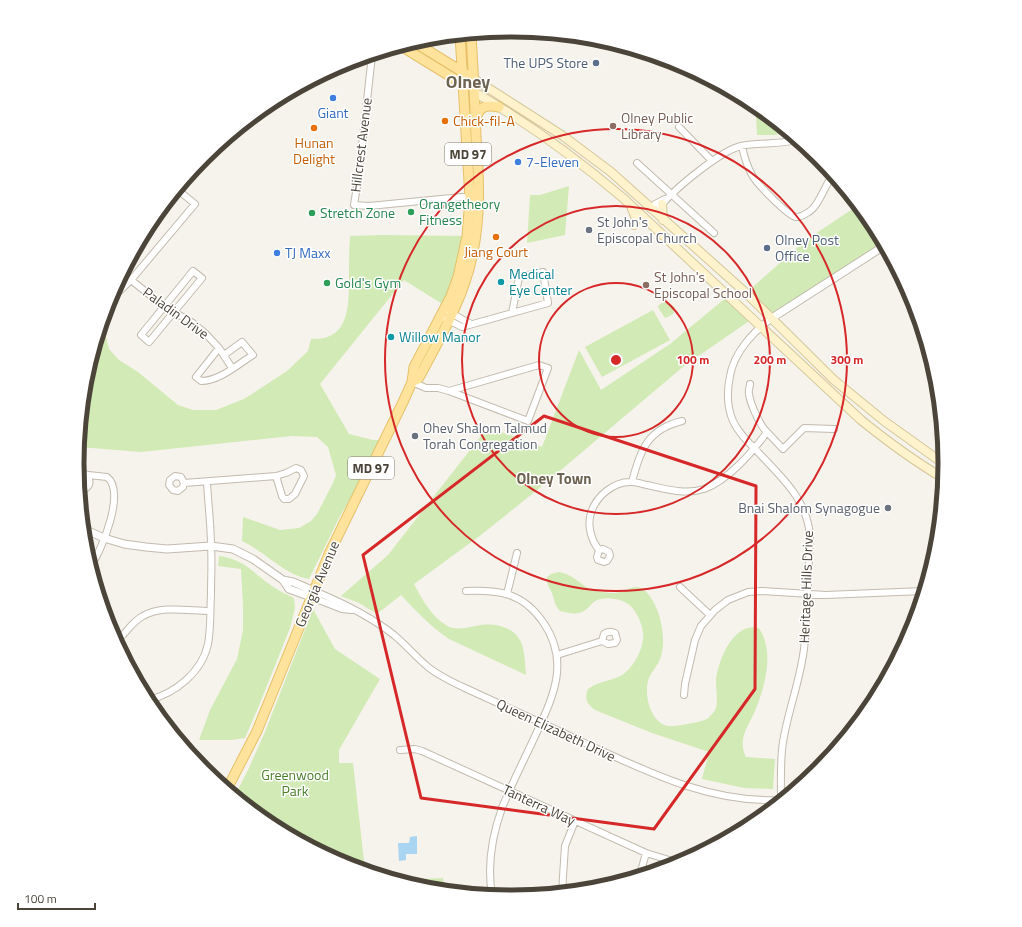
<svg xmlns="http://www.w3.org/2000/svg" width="1022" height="927" viewBox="0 0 1022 927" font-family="'Titillium Web',sans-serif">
  <rect width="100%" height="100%" fill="#f6f3ec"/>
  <path fill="#d2eab5" d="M 735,94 L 752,103 L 788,133 L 774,135 L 757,135 L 756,115 Z
    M 569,186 L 565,235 L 527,243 L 530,195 L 540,195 Z
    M 857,206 L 872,223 L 884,246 L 772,318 L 746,293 L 806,240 Z
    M 381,235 L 467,236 L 447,307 L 404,280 L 320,384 L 349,434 L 373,440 L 385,440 L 340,516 L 309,579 C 285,575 264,551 242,541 L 243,517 L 280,530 L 299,528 L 311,521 L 317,514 L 333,483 L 336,475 L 328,447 L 317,437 L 292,436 L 141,452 L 79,447 L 86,379 L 103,324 L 109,349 L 119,360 L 138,372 L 178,405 L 193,410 L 216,410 L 244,399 L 287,371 L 308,351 L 311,339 C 350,341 349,305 349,276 C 349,263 349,250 350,236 Z
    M 728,296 L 752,319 L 684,366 L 542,486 L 481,535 L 414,584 C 422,599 431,616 446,625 C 454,631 466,628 475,626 C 491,622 513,625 521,642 C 525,652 525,664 526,675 L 449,639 C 431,627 416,611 401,595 L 377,614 L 359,603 L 341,596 L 388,555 L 488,427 L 542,447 L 579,350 L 601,390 L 670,344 Z
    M 664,301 L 675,307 L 674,313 L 670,316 L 665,318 L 659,309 L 658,306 Z
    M 653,310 L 670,340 L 602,377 L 585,347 Z
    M 219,556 C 244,559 253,573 272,586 C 279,591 287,595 294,598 L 295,608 L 290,628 L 258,708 L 245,738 L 231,740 L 199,740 L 210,710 L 237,659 L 243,630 L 243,605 L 241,569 L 218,566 Z
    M 559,572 C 571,574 578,582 588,588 C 595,591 602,592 609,593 C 613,593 617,593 621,592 C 628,589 636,584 643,589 C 660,602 668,640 660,659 C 657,667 650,673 648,681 C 644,696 651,723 668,726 C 674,727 702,722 707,719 C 710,717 715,711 716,708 C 718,701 716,688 716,680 C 718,660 734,621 759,628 C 774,651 766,682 757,706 C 751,724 736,737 746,757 L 775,759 L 773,789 L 744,788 L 702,779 L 709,752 L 652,733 L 595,710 C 587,704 584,699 588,689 C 600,680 616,681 626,672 C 635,664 642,650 643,639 C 645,629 637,610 628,604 C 621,599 609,597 601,599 C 594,600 591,605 587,609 C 579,616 569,613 560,611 C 555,605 555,603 553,596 C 551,588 547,589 547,577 L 551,574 Z
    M 313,609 L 335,649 L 380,679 L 339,750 L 339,763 L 353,763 L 365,870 L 345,864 L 270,824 L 235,795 L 248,770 L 265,732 Z
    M 443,878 L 445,890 L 426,889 L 397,880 Z"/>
  <path fill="#a9d4f2" d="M 417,836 L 417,854 L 406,854 L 406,860 L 399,861 L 398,843 L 409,843 L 410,837 Z"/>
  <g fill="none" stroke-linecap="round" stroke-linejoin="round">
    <defs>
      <path id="minor" d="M 372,55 L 359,173 L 354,205 L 369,206 L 462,197 L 472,198
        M 679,127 L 712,161
        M 742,146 C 744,156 747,166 752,175 C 756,183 788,216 796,217 C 799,217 804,215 807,213 C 819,207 824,186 833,175
        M 637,163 L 714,233
        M 660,207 C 673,190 720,151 741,146 C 760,142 778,145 796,140
        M 650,209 L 655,204 L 665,199
        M 193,271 L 202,278 L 149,342 L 141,335 Z
        M 131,280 L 165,307 L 193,323 L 205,333 L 219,348 L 232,368
        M 110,300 L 131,280 L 195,204 L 178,190
        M 445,310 L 471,324
        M 772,318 C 754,331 734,352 730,376 C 727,390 727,407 733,421 C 738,432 747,441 756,450 C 780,476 807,498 810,536 C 808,573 808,612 804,649 C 800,681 788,711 783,742 C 780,761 781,781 781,800
        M 446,319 L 462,327 L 548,303 L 543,272 L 519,277 L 512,313
        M 219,348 L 196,377 L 201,381 C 220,381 238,364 253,355 L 242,342 L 224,355
        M 412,382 L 426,388 L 438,388 L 449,391 L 528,421 L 548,368 L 539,365 L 449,391
        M 750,384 C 750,387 748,391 749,394 C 750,403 760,426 767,432
        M 79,474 L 107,477 C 126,492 102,549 91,566
        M 632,482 C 640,450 648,429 682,421
        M 184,483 L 183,487 L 178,491 L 173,490 L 169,485 L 170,480 L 175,476 L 181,477 L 184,483 L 276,476 L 282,496 L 284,499 L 289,499 L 295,494 L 304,476 L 301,470 L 296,468 L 286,473 L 276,476
        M 80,489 C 89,490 92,482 87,475
        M 599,550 L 597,557 L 598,560 L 604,562 L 607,561 L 610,556 L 609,552 L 603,549 L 599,550 C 591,540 587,525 591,513 C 596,496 614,481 632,482 C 637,482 642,484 647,485 C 666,489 685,495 704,489 C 728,480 752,453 767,432 L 783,449 L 804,428 L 834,429
        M 680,587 L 710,615
        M 314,591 C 341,602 370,616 394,635 C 406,645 416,657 428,667 C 439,676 452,682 465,688 C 506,707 547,725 587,744 C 650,773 710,803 781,800
        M 466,591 C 499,590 522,592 543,622 C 570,661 554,695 536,734 C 525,758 512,783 502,808 C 492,836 487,866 492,895
        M 507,594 L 517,553
        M 311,597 L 342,609 L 352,610
        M 123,635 C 129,628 135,620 143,616 C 162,605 189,611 210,611
        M 557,655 L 602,641 L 604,634 C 608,631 611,631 615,633 L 617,640 L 615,643 L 608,644 L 602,641
        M 882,685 L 883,678 L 886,678
        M 684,695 L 685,684 L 695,640 L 701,626 L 715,610 L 728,600 L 748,592 L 762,591 L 826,595 L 923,591
        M 148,700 C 175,694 202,672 208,644 C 211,628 210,611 211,595 C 211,579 212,562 211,546 C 211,525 208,503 207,482
        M 400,750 L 415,749 L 422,751 L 646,853 L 679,863
        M 640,875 L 646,853
        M 562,892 L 565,846 L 575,821"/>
      <path id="tertiary" d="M 772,318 L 884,246
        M 84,529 L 104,538 L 124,544 L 146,547 L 167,549 L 211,546 L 233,549 L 253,559 L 283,580 L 289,589 L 311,597
        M 283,580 L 293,582 L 314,591"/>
      <path id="secondary" d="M 474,79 L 563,136 L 611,172 L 746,293 L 834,380 L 884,421 L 944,464
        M 474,92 C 527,122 576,158 623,198 L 861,420 C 887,441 914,461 943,478
        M 662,204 L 663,220
        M 632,209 C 635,215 637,219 634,225"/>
      <path id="primary" d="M 414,42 L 466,74
        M 401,46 L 466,86
        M 476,118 C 481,105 486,105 499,107
        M 412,382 L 418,379 L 421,374 C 441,336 463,299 472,257 C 481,217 479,177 476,137 C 475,102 473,68 471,34
        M 227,789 L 257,731 L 329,554 L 404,400 L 412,382 L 414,367 L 451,296 L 458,277 L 467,236 L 470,198 L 460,35"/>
    </defs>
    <use href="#minor" stroke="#c2bbae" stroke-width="8"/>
    <use href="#tertiary" stroke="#c2bbae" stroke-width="9"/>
    <use href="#secondary" stroke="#d6c79b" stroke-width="10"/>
    <use href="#primary" stroke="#e6c16a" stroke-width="11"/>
    <use href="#minor" stroke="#fff" stroke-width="6"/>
    <use href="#tertiary" stroke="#fff" stroke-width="7"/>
    <use href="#secondary" stroke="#fff3cd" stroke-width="8"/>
    <use href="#primary" stroke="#ffe39c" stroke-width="9"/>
  </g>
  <path fill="none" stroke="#d62828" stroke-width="3" stroke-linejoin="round" d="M 544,416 L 756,486 L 755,689 L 654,829 L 421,798 L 363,555 Z"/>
  <g fill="none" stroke="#d62828" stroke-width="2">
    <circle cx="616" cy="360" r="77"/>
    <circle cx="616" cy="360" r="154"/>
    <circle cx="616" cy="360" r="231"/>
  </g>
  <g fill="#5c6f8a" stroke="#fff" stroke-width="1.5">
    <circle cx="596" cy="63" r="4"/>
    <circle cx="767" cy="248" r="4"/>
  </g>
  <g fill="#3f7fe0" stroke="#fff" stroke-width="1.5">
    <circle cx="333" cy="98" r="4"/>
    <circle cx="518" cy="162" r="4"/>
    <circle cx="277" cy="253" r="4"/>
  </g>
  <g fill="#e8710a" stroke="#fff" stroke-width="1.5">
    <circle cx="445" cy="121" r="4"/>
    <circle cx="314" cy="128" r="4"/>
    <circle cx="496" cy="237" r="4"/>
  </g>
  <g fill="#8d6e63" stroke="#fff" stroke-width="1.5">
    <circle cx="613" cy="126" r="4"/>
    <circle cx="646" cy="285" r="4"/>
  </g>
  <g fill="#2e9e5b" stroke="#fff" stroke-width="1.5">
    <circle cx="411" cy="212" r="4"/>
    <circle cx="312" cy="213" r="4"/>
    <circle cx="327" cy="283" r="4"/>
  </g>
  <g fill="#6b7280" stroke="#fff" stroke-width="1.5">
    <circle cx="589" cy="230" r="4"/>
    <circle cx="415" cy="436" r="4"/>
    <circle cx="888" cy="508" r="4"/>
  </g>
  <g fill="#0f9aa8" stroke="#fff" stroke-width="1.5">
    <circle cx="501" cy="282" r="4"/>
    <circle cx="391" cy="337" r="4"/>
  </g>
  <g text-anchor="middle" stroke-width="3" stroke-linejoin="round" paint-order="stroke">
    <g fill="#fff" stroke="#817c74" stroke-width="1">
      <rect x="445" y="143" width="46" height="22" rx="3"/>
      <rect x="348" y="457" width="46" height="22" rx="3"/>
    </g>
    <g font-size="13" font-weight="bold" fill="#4b4439">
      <text x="468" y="159">MD 97</text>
      <text x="371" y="473">MD 97</text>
    </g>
    <g font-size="14" fill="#4e5e75" stroke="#fff" text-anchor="end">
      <text x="588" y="68">The UPS Store</text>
      <text x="775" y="245" text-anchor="start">Olney Post<tspan x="775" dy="16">Office</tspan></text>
    </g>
    <g font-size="14" fill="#366cbe" stroke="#fff" text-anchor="start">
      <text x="333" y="118" text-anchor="middle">Giant</text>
      <text x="526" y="167">7-Eleven</text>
      <text x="285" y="258">TJ Maxx</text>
    </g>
    <g font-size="14" fill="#785e54" stroke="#fff" text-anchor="start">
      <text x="621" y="123">Olney Public<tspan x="621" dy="16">Library</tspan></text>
      <text x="654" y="282">St John's<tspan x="654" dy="16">Episcopal School</tspan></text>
    </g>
    <g font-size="14" fill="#c56008" stroke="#fff">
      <text x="453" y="126" text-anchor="start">Chick-fil-A</text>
      <text x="314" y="148">Hunan<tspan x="314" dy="16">Delight</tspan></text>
      <text x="496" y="257">Jiang Court</text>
    </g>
    <g font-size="14" fill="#4b4439" stroke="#fff">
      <text transform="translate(361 145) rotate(-83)" y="5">Hillcrest Avenue</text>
      <text transform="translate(176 313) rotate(36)" y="5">Paladin Drive</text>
      <text transform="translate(317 584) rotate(-67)" y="5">Georgia Avenue</text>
      <text transform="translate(806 587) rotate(-88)" y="5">Heritage Hills Drive</text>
      <text transform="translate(556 730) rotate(25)" y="5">Queen Elizabeth Drive</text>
      <text transform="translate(539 805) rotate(25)" y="5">Tanterra Way</text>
    </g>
    <g font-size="14" fill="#27864d" stroke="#fff" text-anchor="start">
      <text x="419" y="209">Orangetheory<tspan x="419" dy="16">Fitness</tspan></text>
      <text x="320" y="218">Stretch Zone</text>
      <text x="335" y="288">Gold's Gym</text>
    </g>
    <g font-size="14" fill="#5b616d" stroke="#fff" text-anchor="start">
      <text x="597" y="227">St John's<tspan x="597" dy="16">Episcopal Church</tspan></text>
      <text x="423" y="433">Ohev Shalom Talmud<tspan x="423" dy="16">Torah Congregation</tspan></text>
      <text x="880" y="513" text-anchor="end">Bnai Shalom Synagogue</text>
    </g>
    <g font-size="14" fill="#0d838f" stroke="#fff" text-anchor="start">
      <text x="509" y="279">Medical<tspan x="509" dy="16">Eye Center</tspan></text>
      <text x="399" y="342">Willow Manor</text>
    </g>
    <g font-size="14" fill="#4a7f2a" stroke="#fff">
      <text x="295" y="780">Greenwood<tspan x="295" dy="16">Park</tspan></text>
    </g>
    <g font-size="15" font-weight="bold" fill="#6e6250" stroke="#fff">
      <text x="554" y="484">Olney Town</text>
    </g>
    <g font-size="18" font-weight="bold" fill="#6e6250" stroke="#fff">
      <text x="468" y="88">Olney</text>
    </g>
  </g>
  <path d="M0 0H1022V927H0ZM510 37H512A426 426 0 0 1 938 463V464A426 426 0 0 1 512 890H510A426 426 0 0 1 84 464V463A426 426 0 0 1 510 37Z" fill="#fff" fill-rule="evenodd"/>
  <path fill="none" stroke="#4b4439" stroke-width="5" d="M510 37H512A426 426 0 0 1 938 463V464A426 426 0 0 1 512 890H510A426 426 0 0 1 84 464V463A426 426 0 0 1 510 37Z"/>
  <circle cx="616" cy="360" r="6" fill="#d62828" stroke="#fff" stroke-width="2"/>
  <g font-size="12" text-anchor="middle" font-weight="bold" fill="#d62828" stroke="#fff" stroke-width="3" stroke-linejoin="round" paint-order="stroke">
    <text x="693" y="364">100 m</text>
    <text x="770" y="364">200 m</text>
    <text x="847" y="364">300 m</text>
  </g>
  <path d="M18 903v6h77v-6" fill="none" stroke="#4b4439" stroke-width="2"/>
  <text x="24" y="903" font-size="12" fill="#4b4439" stroke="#ffffff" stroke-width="3" paint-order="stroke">100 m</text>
</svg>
